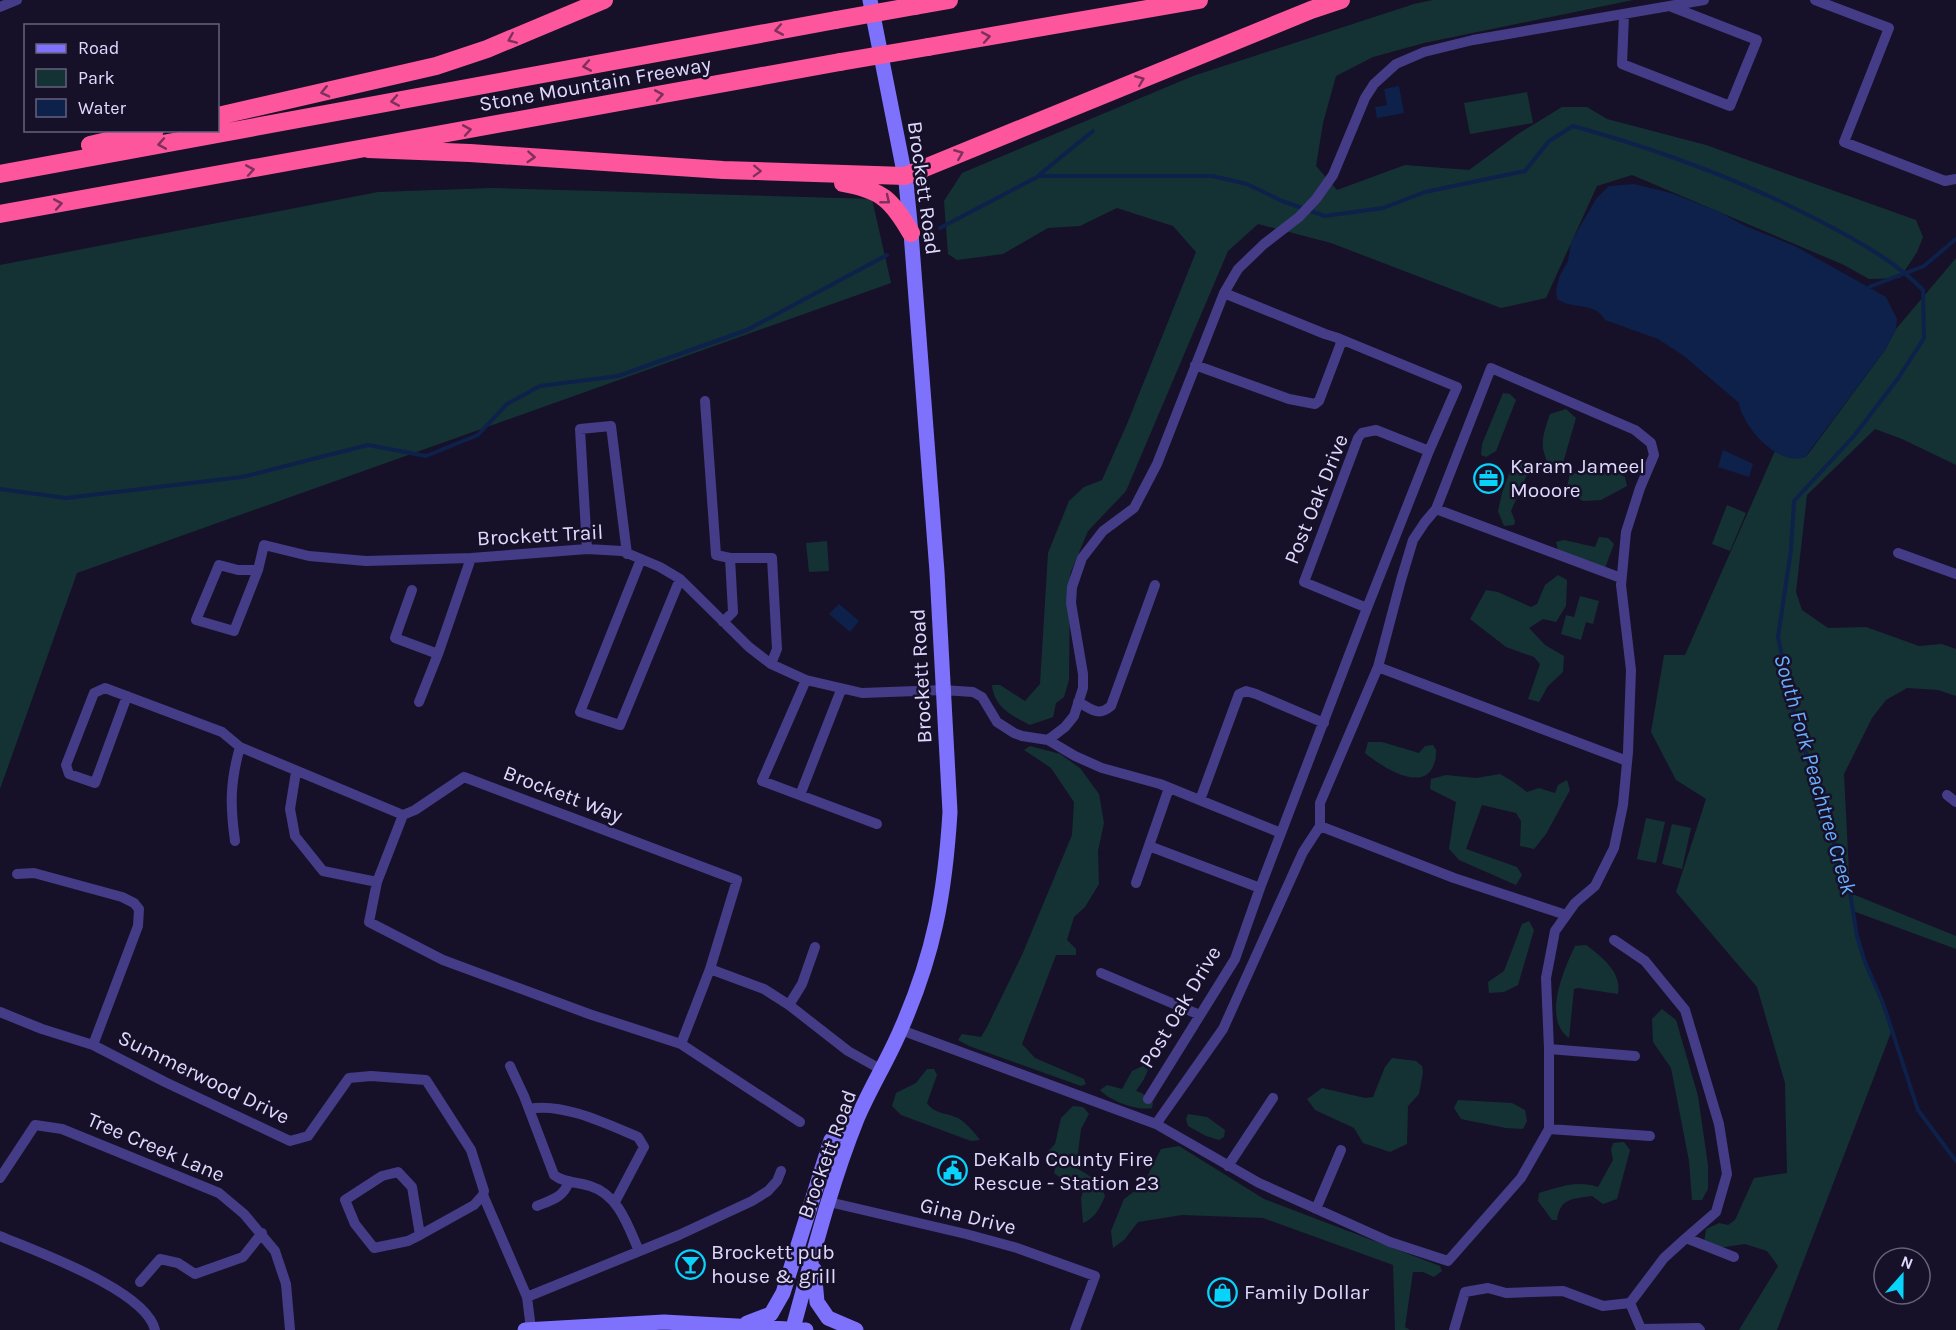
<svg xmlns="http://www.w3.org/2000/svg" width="1956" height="1330" viewBox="0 0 1956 1330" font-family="Karla,sans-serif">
  <rect width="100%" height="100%" fill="#161129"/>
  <path fill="#143233" d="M 1433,0 L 1633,0 L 1424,43 L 1373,57 L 1336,76 L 1323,123 L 1316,166 L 1337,190 L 1405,165 L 1469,170 L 1518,134 L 1562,107 L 1587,107 L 1607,119 L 1706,145 L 1916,220 L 1923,237 L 1917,252 L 1900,278 L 1869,279 L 1844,265 L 1632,175 L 1597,186 L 1546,298 L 1501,308 L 1331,243 L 1258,224 L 1228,251 L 1126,491 L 1088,531 L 1070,574 L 1069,680 L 1064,697 L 1056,703 L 1053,717 L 1030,725 C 1012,716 994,707 992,685 L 1000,685 L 1025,701 L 1040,684 L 1048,553 L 1069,501 L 1084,487 L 1102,480 L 1127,424 L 1196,252 L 1173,226 L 1117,208 L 1080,226 L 1048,228 L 1003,254 L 957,260 L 948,254 L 944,201 L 962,173 L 1193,76 L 1414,4 Z
    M 1527,92 L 1533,123 L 1470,134 L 1464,103 Z
    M 493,188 L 872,199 L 891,283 L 77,573 L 0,789 L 0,265 L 378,192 Z
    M 1956,258 L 1956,465 L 1902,439 L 1875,429 L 1807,495 L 1796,592 L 1802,610 L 1828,628 L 1866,627 L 1919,646 L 1942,644 L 1956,649 L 1956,696 L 1938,690 L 1907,688 L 1886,700 L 1872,718 L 1844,774 L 1850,893 L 1956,936 L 1956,949 L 1853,911 C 1860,953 1877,991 1892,1030 L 1777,1330 L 1739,1330 L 1778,1266 L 1767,1251 L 1745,1244 L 1717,1248 L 1704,1242 L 1706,1229 L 1719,1223 L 1728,1225 L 1735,1220 L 1754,1178 L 1787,1173 L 1785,1083 L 1757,987 L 1676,892 L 1706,799 L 1676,780 L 1651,732 L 1664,655 L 1685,655 L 1775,451 L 1785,456 L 1805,457 L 1809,453 L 1885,350 L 1896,329 Z
    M 1503,393 L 1510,394 L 1516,400 L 1496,451 L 1486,457 L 1481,455 L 1482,444 Z
    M 1566,409 L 1576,418 L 1563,463 L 1552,472 C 1539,446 1541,441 1550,414 Z
    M 1521,461 L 1529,470 L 1511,511 L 1515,521 L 1514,525 L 1504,526 L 1498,511 L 1502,493 L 1513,463 Z
    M 1592,471 L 1617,473 L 1625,477 L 1627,486 L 1601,500 L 1583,501 L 1566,491 L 1570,474 Z
    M 1727,505 L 1746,513 L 1730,551 L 1712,544 Z
    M 1599,537 L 1608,538 L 1614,544 L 1605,568 L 1558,550 L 1556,542 L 1564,540 L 1595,547 Z
    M 827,541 L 829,571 L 809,572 L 806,543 Z
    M 1558,575 L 1567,580 L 1566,606 L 1556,622 L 1543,619 L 1529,628 L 1545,645 L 1564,656 L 1563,672 L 1548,686 L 1539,702 L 1528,699 L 1540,664 L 1534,657 L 1506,647 L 1470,619 L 1486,590 L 1498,592 L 1531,607 L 1537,604 L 1545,585 Z
    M 1580,596 L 1599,601 L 1593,624 L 1586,622 L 1581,640 L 1561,634 L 1566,615 L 1574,617 Z
    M 1368,742 L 1382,742 L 1419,753 L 1425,746 L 1433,745 L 1436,750 C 1436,754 1436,760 1434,764 C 1424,795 1379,765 1365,753 Z
    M 1030,746 L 1060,754 L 1080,768 L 1099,794 L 1104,823 L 1098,851 L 1099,884 L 1085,907 L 1074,917 L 1067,940 L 1076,949 L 1076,955 L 1056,955 L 1022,1044 L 1035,1058 L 1084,1079 L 1086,1084 L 1081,1086 L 969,1046 L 958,1040 L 962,1034 L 981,1037 L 987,1027 L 1022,955 L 1072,835 L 1074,802 L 1051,768 L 1024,750 Z
    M 1500,774 L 1512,781 L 1527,792 L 1539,788 L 1555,793 L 1558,785 L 1567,780 L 1570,790 L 1546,834 L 1534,849 L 1520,846 L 1521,821 L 1516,813 L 1482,805 L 1466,849 L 1517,867 L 1522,875 L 1516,885 L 1459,860 L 1449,849 L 1456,802 L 1430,789 L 1431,779 L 1446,775 L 1476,778 Z
    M 1646,818 L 1665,822 L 1656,863 L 1637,859 Z
    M 1672,824 L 1691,828 L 1682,869 L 1662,864 Z
    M 1529,921 L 1534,930 L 1518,985 L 1504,992 L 1489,993 L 1488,982 L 1504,971 L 1522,924 Z
    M 1586,945 C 1602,957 1622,972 1618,994 L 1578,988 L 1574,989 L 1569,1038 C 1542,1019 1564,969 1575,946 Z
    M 1662,1009 L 1676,1020 L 1698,1096 L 1708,1165 L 1708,1189 L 1702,1200 L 1692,1200 L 1689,1161 L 1671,1068 L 1653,1042 L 1652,1019 Z
    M 1392,1058 L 1416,1061 L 1422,1066 L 1423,1072 L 1419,1094 L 1408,1106 L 1407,1144 L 1390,1152 L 1363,1143 L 1354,1128 L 1315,1110 L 1307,1099 L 1322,1088 L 1365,1098 L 1373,1097 L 1385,1067 Z
    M 1143,1066 L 1148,1070 L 1144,1079 L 1136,1091 L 1142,1093 L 1153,1103 L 1152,1108 C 1137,1111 1110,1101 1100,1090 L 1107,1085 L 1122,1089 L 1132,1071 Z
    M 927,1069 L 934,1069 L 937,1075 L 927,1103 C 934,1114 947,1113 958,1118 C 966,1123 975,1133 980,1140 L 971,1141 L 901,1115 L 892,1106 L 896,1093 L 916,1083 Z
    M 1458,1100 L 1512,1103 L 1525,1110 L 1527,1121 L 1523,1129 L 1506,1128 L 1461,1119 L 1454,1108 Z
    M 1073,1106 L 1083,1107 L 1089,1114 L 1081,1129 L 1076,1168 C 1088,1174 1101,1183 1105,1196 C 1100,1208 1095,1218 1083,1223 L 1081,1198 L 1083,1192 C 1077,1183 1064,1182 1054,1173 L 1056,1164 L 1046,1154 L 1055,1144 L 1061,1118 Z
    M 1188,1114 L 1207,1117 L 1225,1130 L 1224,1137 L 1219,1140 L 1206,1136 L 1188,1126 L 1186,1119 Z
    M 1624,1142 L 1630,1150 L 1617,1199 L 1603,1204 L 1592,1196 C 1572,1199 1560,1198 1557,1220 L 1552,1220 L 1538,1201 L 1539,1193 C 1560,1187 1576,1180 1598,1187 L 1613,1160 L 1611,1150 L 1613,1143 Z
    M 1179,1146 L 1264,1199 L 1440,1266 L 1442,1271 L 1434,1277 L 1423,1272 L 1413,1272 L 1405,1327 L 1410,1330 L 1395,1330 L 1393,1265 L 1263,1218 L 1182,1215 L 1138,1222 L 1124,1240 L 1113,1248 L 1111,1231 L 1124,1199 L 1143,1185 L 1161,1149 Z"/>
  <path fill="#0d214b" d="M 1399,86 L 1404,113 L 1377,118 L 1375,107 L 1387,105 L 1384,89 Z
    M 1634,184 L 1671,193 L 1720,212 L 1743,225 L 1795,246 L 1886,297 L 1897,319 L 1896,329 L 1885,350 L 1805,457 C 1779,468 1742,426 1739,403 L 1684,356 L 1658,339 L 1605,320 C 1595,301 1572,310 1557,299 L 1556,290 L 1560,275 L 1568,261 L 1571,242 L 1596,199 L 1609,186 Z
    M 1723,450 L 1753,464 L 1749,477 L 1718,467 Z
    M 839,604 L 859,621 L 850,632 L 829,614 Z"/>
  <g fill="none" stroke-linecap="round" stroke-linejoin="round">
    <path stroke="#0d214b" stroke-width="4" d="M 1039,175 L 1093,131
      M 940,228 L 1039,176 L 1212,176 L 1247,184 L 1282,201 L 1325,216 L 1383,208 L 1425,192 L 1525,171 L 1549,141 L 1573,126 C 1664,151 1754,185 1837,230 C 1868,247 1899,265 1923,290 L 1924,338 L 1899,377 L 1854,436 L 1794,501 L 1791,550 L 1778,637 L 1795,718 L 1850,893 L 1857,936 L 1865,962 L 1883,1003 L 1918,1110 L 1956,1161
      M 1869,287 L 1924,266 L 1956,239
      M 0,489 L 66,498 L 242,477 L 368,445 L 426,456 L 478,435 L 507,404 L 540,386 L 618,376 L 747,330 L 887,255"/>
    <path stroke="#443c87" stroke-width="10" d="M 1815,0 L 1889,28 L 1844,142 L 1945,181 L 1956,179
      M 0,7 L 17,0
      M 1624,15 L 1622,64 L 1730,106 L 1757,40 L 1672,7
      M 1195,365 L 1289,399 L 1315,404 L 1319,401 L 1341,343 L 1338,338 L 1325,334 L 1224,293
      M 705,401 L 716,555 L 730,558
      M 1436,509 L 1621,578
      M 587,549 L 580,429 L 611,426 L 627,554
      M 1898,553 L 1956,574
      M 641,559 L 580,712 L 620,725 L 680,579
      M 258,570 L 234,631 L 196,620 L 219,565 L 238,570 L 258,570 L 264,545 L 309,556 L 366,561 L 471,558 L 587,549 L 622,551 L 660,567 L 680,579 L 749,647 L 771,664 L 806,680 L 862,693 L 943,690 L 973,692 L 982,697 L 997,722 L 1014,733 L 1022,736 L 1048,740 L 1075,756 L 1102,768 L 1160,784 L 1281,833
      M 412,590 L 395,638 L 438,654
      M 1367,608 L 1304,582 L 1358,438 L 1362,433 L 1376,430 L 1429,451
      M 723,622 L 733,612 L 730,558 L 772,558 L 777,649 L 771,664
      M 1378,667 L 1627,761
      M 806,680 L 762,781 L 877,824
      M 127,696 L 95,783 L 69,774 L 66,765 L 94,693 L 105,688 L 222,732 L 240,747 L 403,815 L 415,810 L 464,777 L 737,880 L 710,969 L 764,989 L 789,1005 L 848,1051 L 882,1070
      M 419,702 L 438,654 L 471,558
      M 1078,702 C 1092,709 1098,717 1111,706 L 1155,585
      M 1048,740 L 1065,727 L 1074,716 L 1083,688 L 1083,674 L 1071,603 L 1072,587 L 1082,558 L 1103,531 L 1134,508 L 1157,464 L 1224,293 L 1238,269 L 1264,244 L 1299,217 L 1316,199 L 1333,175 L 1365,98 L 1374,84 L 1396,64 L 1424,52 L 1473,40 L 1704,0
      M 296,772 L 290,809 L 295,836 L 323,871 L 377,882 L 369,922 L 443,960 L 589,1014 L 681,1044 L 710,969
      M 800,795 L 841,690
      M 1947,795 L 1956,802
      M 1200,800 L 1239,694 L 1246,691 L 1256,694 L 1324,723
      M 235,841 C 230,805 230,782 240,747
      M 1149,846 L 1260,888
      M 17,874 L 34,873 L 122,897 L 134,903 L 139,909 L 138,926 L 93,1045
      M 377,882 L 403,815
      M 1136,883 L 1169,788
      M 1614,940 L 1645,961 L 1685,1010 L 1719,1124 L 1727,1174 L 1716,1212 L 1686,1238
      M 1101,973 L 1200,1015
      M 789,1005 L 802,984 L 815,947
      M 0,1012 L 42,1029 L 93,1045 L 165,1082 L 290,1141 L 308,1136 L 349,1078 L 371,1076 L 426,1080 L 471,1150 L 484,1191 L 483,1195 L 527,1297 L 531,1329
      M 901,1030 L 1156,1124 L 1259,1183 L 1390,1242 L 1448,1261 L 1521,1178 L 1549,1129 L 1549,1049 L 1546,978 L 1555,931 L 1575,903 L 1595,886 L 1614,848 L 1623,805 L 1628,752 L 1631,670 L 1621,585 L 1626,532 L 1640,488 L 1654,455 L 1651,443 L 1635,430 L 1491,368 L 1436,509 L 1425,522 L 1413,540 L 1401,580 L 1378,667 L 1320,803 L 1320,826 L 1454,878 L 1566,915
      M 681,1044 L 800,1122
      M 1549,1049 L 1635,1056
      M 510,1066 L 524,1096 L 554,1175 C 564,1183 578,1182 590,1186 C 619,1195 628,1226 639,1251
      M 1148,1099 L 1235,959 L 1260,888 L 1367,608 L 1429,451 L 1457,387 L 1338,338
      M 529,1109 C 562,1102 607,1124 638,1137 L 644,1147 L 615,1202
      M 1156,1124 L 1223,1029 L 1303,852 L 1320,826
      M 1549,1129 L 1650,1136
      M 1228,1166 L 1273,1098
      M 398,1172 L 412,1187 L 420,1235 L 408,1241 L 374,1248 L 355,1224 L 345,1200 L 382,1176 Z
      M 0,1178 L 35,1125 L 62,1129 L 219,1193 L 244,1214 L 275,1251 L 286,1284 L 290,1330
      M 829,1202 L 966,1234 L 1017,1248 L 1095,1276 L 1075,1330
      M 537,1206 C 552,1200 564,1197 569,1181
      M 1316,1209 L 1341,1150
      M 420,1235 L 474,1205 L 483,1195
      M 0,1236 C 37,1252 146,1290 155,1330
      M 140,1282 L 160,1259 L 178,1263 L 195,1274 L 243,1257 L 262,1233
      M 527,1297 L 679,1235 L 752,1201 L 768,1191 L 777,1181 L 781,1171
      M 1454,1330 L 1465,1292 L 1488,1288 L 1506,1293 L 1563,1291 L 1603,1306 L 1630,1303
      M 1700,1330 L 1698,1328 L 1641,1329 L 1630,1303 L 1664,1258 L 1686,1238 L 1734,1257"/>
    <path stroke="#7e72fd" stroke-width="15" d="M 814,1269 L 817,1302 L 828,1318 L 856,1330
      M 747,1323 L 771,1314 L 783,1293 L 831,1140 L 856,1115
      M 793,1328 C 812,1259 830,1186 857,1119 C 870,1088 888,1060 901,1029 C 934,954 945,894 950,812 L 937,572 L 911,233 L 906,182 L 870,0
      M 525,1330 L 664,1322 L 806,1330"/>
    <path stroke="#fd569c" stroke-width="18" d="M 915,6 L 949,0
      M 928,47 L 1199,0
      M 218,116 L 436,66 L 487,49 L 604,0
      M 90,145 L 155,130
      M 368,149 L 470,153 L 723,170 L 905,176 L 1311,10 L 1341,0
      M 0,174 L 836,20
      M 843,183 C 882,190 892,200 911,233
      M 0,214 L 840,62"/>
    <path stroke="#fd569c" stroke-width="18" d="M 836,20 L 915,6
      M 840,62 L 928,47"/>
  </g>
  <defs><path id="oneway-chevron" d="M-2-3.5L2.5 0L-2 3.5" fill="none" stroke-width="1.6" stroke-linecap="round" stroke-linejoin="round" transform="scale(1.5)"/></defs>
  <g stroke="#7e305d">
    <use href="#oneway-chevron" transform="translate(779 30) rotate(170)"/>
    <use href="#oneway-chevron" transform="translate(986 37) rotate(-10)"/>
    <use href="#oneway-chevron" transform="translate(512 39) rotate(157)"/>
    <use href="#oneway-chevron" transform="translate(587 66) rotate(170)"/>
    <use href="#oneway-chevron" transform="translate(1140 80) rotate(-22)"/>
    <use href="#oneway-chevron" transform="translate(325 92) rotate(167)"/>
    <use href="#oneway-chevron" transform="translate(659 95) rotate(-10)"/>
    <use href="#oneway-chevron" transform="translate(395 101) rotate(170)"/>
    <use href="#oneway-chevron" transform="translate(467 130) rotate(-10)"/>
    <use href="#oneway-chevron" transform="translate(162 144) rotate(170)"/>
    <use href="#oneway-chevron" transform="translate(959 154) rotate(-22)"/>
    <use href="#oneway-chevron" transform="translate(531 157) rotate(4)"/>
    <use href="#oneway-chevron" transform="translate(250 170) rotate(-10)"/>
    <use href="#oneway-chevron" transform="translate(757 171) rotate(2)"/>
    <use href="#oneway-chevron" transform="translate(886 200) rotate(39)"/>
    <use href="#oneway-chevron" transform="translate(58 204) rotate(-10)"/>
  </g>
  <defs>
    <symbol id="office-ring" viewBox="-11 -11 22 22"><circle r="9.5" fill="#161129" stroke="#08d4fb" stroke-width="1.5"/><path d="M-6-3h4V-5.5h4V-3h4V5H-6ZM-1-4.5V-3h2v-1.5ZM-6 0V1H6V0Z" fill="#08d4fb"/></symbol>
    <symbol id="civic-ring" viewBox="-11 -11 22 22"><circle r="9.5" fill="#161129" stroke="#08d4fb" stroke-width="1.5"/><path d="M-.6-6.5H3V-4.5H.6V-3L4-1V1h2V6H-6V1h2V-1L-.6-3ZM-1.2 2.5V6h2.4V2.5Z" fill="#08d4fb"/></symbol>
    <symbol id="bar-ring" viewBox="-11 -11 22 22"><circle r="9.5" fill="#161129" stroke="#08d4fb" stroke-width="1.5"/><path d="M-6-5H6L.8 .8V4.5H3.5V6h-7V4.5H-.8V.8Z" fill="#08d4fb"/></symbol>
    <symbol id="shop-ring" viewBox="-11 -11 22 22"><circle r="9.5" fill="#161129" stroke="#08d4fb" stroke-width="1.5"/><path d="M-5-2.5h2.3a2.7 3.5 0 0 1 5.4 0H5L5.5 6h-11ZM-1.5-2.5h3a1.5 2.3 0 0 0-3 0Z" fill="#08d4fb"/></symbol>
  </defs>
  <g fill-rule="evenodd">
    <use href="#office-ring" x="1472" y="462" width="33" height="33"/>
    <use href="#civic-ring" x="936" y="1154" width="33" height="33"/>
    <use href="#bar-ring" x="674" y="1248" width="33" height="33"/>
    <use href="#shop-ring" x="1206" y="1276" width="33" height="33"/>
  </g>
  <g text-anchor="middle" stroke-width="5" stroke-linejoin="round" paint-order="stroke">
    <g font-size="21" fill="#e0d9fe" stroke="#161129">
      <text transform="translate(595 84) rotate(-10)" y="7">Stone Mountain Freeway</text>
      <text transform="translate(924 188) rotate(82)" y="7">Brockett Road</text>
      <text transform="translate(1316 499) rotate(-68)" y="7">Post Oak Drive</text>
      <text transform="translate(540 535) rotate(-3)" y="7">Brockett Trail</text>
      <text transform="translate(921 676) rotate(-93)" y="7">Brockett Road</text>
      <text transform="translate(563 794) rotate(21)" y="7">Brockett Way</text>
      <text transform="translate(1180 1007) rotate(-59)" y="7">Post Oak Drive</text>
      <text transform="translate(204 1077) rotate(26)" y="7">Summerwood Drive</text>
      <text transform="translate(156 1147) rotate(23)" y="7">Tree Creek Lane</text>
      <text transform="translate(827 1154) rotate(-70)" y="7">Brockett Road</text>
      <text transform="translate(968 1216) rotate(14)" y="7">Gina Drive</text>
    </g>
    <g font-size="21" fill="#e0d9fe" stroke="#161129" text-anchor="start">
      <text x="1510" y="473">Karam Jameel<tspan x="1510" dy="24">Mooore</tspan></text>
      <text x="973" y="1166">DeKalb County Fire<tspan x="973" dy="24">Rescue - Station 23</tspan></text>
      <text x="711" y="1259">Brockett pub<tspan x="711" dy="24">house &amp; grill</tspan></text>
      <text x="1244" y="1299">Family Dollar</text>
    </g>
    <g font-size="22" font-style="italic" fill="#69affd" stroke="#161129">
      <text transform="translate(1816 774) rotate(74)" y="8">South Fork Peachtree Creek</text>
    </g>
  </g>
  <rect x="24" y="24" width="195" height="108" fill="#161129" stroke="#67617e" stroke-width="1.5"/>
  <rect x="36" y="44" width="30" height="9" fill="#7e72fd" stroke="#67617e" stroke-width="1.5"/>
  <text x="78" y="54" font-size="18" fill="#e0d9fe">Road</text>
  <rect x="36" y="69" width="30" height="18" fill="#143233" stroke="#67617e" stroke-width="1.5"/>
  <text x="78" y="84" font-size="18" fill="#e0d9fe">Park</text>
  <rect x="36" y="99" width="30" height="18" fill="#0d214b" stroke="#67617e" stroke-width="1.5"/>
  <text x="78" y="114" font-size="18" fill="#e0d9fe">Water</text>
  <g transform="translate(1902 1276) rotate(21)"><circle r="28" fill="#161129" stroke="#67617e" stroke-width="1.5"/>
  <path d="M0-4.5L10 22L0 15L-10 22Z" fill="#08d4fb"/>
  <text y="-9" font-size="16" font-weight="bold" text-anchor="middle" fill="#e0d9fe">N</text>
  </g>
</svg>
